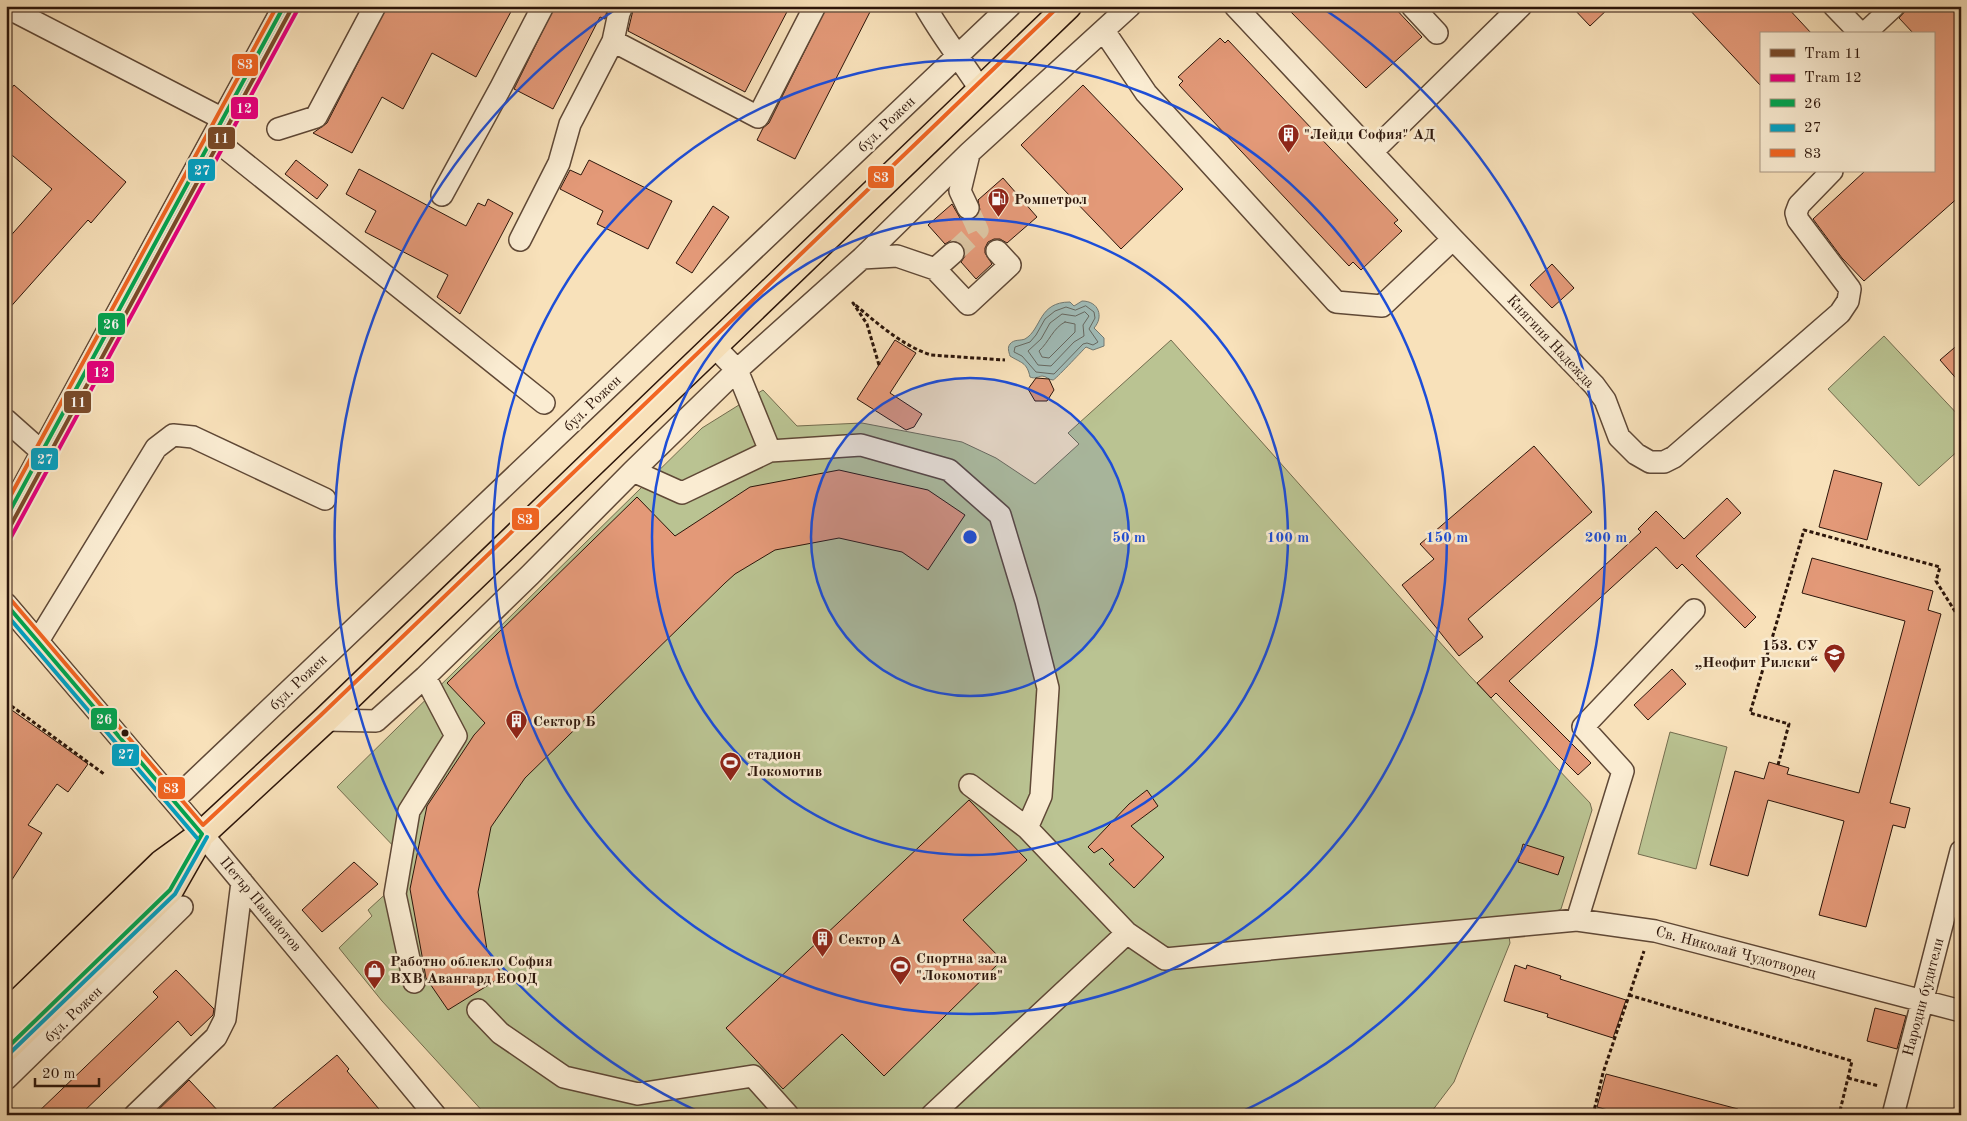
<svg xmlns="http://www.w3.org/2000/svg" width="1967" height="1121" viewBox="0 0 1967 1121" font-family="'Old Standard TT',serif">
  <rect width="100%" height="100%" fill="#f8e1ba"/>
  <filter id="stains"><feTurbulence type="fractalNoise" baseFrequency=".004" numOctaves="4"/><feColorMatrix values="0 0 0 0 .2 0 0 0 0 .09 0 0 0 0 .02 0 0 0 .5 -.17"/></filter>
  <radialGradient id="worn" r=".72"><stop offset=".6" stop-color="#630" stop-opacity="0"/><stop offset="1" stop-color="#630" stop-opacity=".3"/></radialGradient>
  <path fill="#bac392" stroke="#736c4e" d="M 1884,336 L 1961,418 L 1961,448 L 1919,486 L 1828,389 Z
    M 1171,340 L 1469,675 L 1590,803 L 1592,810 L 1561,909 L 1555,912 L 1506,917 L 1510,943 L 1454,1082 L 1429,1115 L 486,1115 L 382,1001 L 339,948 L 372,916 L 368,910 L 392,888 L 399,852 L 337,787 L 702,428 L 763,390 L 797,426 L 862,423 L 962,442 L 996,458 L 1035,484 L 1079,444 L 1068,433 Z
    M 1670,732 L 1727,747 L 1696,869 L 1638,854 Z"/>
  <path fill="#a0bcb8" stroke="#727972" d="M 1082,301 C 1099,301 1104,317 1094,328 L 1104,338 L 1104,346 L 1093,350 L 1086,347 C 1081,352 1055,380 1053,380 C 1049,380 1046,376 1042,376 C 1037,377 1035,379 1030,377 C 1027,362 1021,363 1010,356 C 1009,352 1007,348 1010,344 C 1014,339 1020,341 1025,339 C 1042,329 1038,302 1070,302 L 1074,306 Z"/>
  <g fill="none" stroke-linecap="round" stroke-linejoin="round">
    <path stroke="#666861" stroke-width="1" d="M 1086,306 L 1094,312 L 1095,318 L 1089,329 L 1098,342 L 1093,345 L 1087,343 L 1083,344 L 1054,374 L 1036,372 L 1022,356 L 1014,352 L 1015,347 L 1030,342 L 1036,335 L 1045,319 L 1055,311 L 1066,307 L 1075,310 Z
      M 1085,312 L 1089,316 L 1083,325 L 1084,336 L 1074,342 L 1051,366 L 1038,365 L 1028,351 L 1041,339 L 1050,323 L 1062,314 L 1075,316 Z
      M 1065,322 L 1075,324 L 1075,332 L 1049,358 L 1042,357 L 1039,351 C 1049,342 1053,328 1065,322 Z"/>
  </g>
  <path fill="#e39978" stroke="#2c150a" d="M 387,6 L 514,6 L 476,77 L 432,53 L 403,109 L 382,97 L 352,153 L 313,133 L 327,123 Z
    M 555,6 L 608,6 L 605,19 L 600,17 L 553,109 L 514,89 Z
    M 634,6 L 790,6 L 745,92 L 628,31 Z
    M 827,6 L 873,6 L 795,159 L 757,140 L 763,128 L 769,123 Z
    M 1285,6 L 1393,6 L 1422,37 L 1366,88 Z
    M 1571,6 L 1611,6 L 1590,26 Z
    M 1686,6 L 1786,6 L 1812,34 L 1761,34 L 1761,86 Z
    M 1910,6 L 1961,6 L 1961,195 L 1864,281 L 1842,258 L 1813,219 L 1865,171 L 1933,171 L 1933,34 L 1914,34 L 1899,18 Z
    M 1220,38 L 1225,43 L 1228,40 L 1398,220 L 1394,223 L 1402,231 L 1361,270 L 1353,262 L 1349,266 L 1179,85 L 1183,81 L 1178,77 Z
    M 14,85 L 126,182 L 91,223 L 88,220 L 6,312 L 6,241 L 52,189 L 6,150 L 6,95 Z
    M 1083,85 L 1183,189 L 1121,249 L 1021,145 Z
    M 296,160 L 328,185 L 317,199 L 285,174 Z
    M 589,160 L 672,201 L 648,249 L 597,224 L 603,211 L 560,189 L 570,170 L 581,175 Z
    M 359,169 L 466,226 L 478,203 L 485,206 L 488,199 L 513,213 L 460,314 L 437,297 L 448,275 L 365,232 L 376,211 L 346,194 Z
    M 1003,178 L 1037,217 L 1007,243 L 1000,239 L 994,239 L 988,242 L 985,248 L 985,253 L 992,264 L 976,279 L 961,262 L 965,256 L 965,250 L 963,245 L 956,241 L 950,241 L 945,244 L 928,225 L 952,204 L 960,218 L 967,220 L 974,219 L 978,216 L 980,210 L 978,200 Z
    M 713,206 L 729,217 L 692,273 L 676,263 Z
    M 1552,264 L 1574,288 L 1552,308 L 1530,285 Z
    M 895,340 L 916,353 L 890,393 L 922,414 L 914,427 L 906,430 L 857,399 Z
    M 1961,342 L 1961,384 L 1940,360 Z
    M 1036,378 L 1049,379 L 1054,390 L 1047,401 L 1035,401 L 1028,389 Z
    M 1534,446 L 1592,512 L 1468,619 L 1483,637 L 1459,656 L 1402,585 L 1434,559 L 1420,544 Z
    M 839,470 L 928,490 L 965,515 L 928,570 L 902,552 L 839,538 L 775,550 L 735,574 L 725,583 L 525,778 L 491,827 L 478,892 L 487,950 L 503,976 L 448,1010 L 426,978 L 410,889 L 427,806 L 474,735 L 485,723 L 447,683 L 637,497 L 675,536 L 750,487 Z
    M 1834,470 L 1882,483 L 1867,540 L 1819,527 Z
    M 1727,498 L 1741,513 L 1696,556 L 1756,617 L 1745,628 L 1682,564 L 1677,569 L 1656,547 L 1509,681 L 1591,763 L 1578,775 L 1496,693 L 1491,698 L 1477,683 L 1641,532 L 1638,529 L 1656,511 L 1684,539 Z
    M 1812,558 L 1933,591 L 1928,610 L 1941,614 L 1890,803 L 1910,808 L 1905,828 L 1893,825 L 1866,927 L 1819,915 L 1844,821 L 1768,800 L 1748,876 L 1710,865 L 1735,771 L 1764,779 L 1769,762 L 1789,768 L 1787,774 L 1859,793 L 1905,621 L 1802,593 Z
    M 1672,669 L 1686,684 L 1648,720 L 1634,705 Z
    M 6,706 L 88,764 L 68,792 L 57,784 L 28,825 L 42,833 L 6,889 Z
    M 1147,790 L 1158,806 L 1131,826 L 1164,857 L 1134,888 L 1109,864 L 1114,860 L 1102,848 L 1094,853 L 1088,847 L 1129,804 Z
    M 969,800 L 1027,860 L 963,920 L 1002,960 L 884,1076 L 842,1034 L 783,1089 L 726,1028 Z
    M 1523,844 L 1564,857 L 1558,875 L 1518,862 Z
    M 354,862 L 378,884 L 322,932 L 302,910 Z
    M 1515,965 L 1526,969 L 1527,965 L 1561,976 L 1560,979 L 1626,1000 L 1613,1038 L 1547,1017 L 1548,1014 L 1504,1001 Z
    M 176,970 L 214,1009 L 213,1015 L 191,1036 L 178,1021 L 80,1115 L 35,1115 L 158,997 L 153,992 Z
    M 1875,1008 L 1906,1016 L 1897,1049 L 1867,1041 Z
    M 337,1055 L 349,1069 L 347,1071 L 384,1115 L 265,1115 Z
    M 1606,1074 L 1738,1109 L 1737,1115 L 1626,1115 L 1597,1107 Z
    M 189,1080 L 222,1115 L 153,1115 Z"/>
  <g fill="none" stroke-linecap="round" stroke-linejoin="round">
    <path stroke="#d9c2a0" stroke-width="21" stroke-dasharray="21 11" stroke-linecap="butt" d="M 953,253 L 978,230 L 968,208"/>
    <defs>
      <path id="minor" d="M 925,6 C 941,35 962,61 980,89
        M 1235,6 L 1453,239 L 1594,385 L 1605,400 L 1619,437 L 1636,454 L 1650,462 L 1664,462 L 1674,457 L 1840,313 L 1848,301 L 1850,289 L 1798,220 L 1796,213 L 1799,205 L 1832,171
        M 1412,6 L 1437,33
        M 1834,6 L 1861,34
        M 6,7 L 223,119
        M 1104,31 L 1146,93 L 1336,302 L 1382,306 L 1453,239
        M 1864,34 L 1894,6
        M 613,41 L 619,13 L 622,6
        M 278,129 L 316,117 L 375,6
        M 213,138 L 544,403
        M 1372,152 L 1521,6
        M 442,195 L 501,87 L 543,6
        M 968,208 L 960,191 L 969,154
        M 520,240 L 559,163 L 570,124 L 613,41 L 758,117 L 815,6
        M 862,258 L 897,256 L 935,269 L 953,253
        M 935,269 L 968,304 L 1010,265 L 997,251
        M 714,346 L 737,370 L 770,451
        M 6,420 L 42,452
        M 633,471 L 682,493 L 770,451 L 861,445 L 949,470 L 1000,515 L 1026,601 L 1048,688 L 1041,796 L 1027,828
        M 6,518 L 284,6
        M 6,604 L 202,834 L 435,1115
        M 38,641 L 156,448 L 173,435 L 193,437 L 325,499
        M 325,720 L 376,721 L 425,677 L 530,575 L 633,471 L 737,370 L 862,258 L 969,153 L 1130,6
        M 970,785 L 1027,828 L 1127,933 L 1165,959 L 1577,920 L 1655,931 L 1961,1011
        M 174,800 L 1010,6
        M 1577,920 L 1623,771 L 1583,727 L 1694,610
        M 414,982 L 395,894 L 409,811 L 456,736 L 425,677
        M 478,1010 L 500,1033 L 564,1077 L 638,1094 L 753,1076 L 788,1115
        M 6,1079 L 182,907
        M 135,1115 L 216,1037 L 225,1019 L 242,882
        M 932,1115 L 1127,933
        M 1893,1115 L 1961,851"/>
      <path id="major" d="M 6,1014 L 162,863 L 202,834 L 325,720 L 1068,6
        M 6,1049 L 170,890 L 199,839"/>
    </defs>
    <use href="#minor" stroke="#5f4836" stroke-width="24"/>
    <use href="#major" stroke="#2c150a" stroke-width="29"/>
    <path stroke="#2c150a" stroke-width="3" stroke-dasharray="4 2.5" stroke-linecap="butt" d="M 879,365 L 867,324 L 853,303 C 877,323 901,345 931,355 L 1005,360
      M 1961,628 L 1961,633
      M 6,702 L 104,774
      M 1778,765 L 1789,724 L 1750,713 L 1804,530 L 1940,567 L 1936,581 L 1961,621
      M 1629,995 L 1852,1061 L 1839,1115
      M 1848,1078 L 1879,1086
      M 1593,1115 L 1603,1073 L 1644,951
      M 1954,1115 L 1961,1090"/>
    <use href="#minor" stroke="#faecd2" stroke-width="21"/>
    <use href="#major" stroke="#f8e1ba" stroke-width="26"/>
    <defs>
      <path id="bus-1" d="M 6,518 L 284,6
        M 6,604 L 202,834
        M 6,1049 L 170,890 L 202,834"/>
      <path id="bus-2" d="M 11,521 L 289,9
        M 6,614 L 197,838
        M 10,1053 L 175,894 L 207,837"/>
      <path id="bus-3" d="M 6,504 L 277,6
        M 11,600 L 203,825 L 321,715 L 1059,6"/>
    </defs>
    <use href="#bus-1" stroke="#faecd2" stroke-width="8"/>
    <use href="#bus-2" stroke="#faecd2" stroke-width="8"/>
    <use href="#bus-3" stroke="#faecd2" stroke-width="8"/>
    <use href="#bus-1" stroke="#00a651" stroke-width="4"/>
    <use href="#bus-2" stroke="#02a2c4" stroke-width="4"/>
    <use href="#bus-3" stroke="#f26522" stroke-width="4"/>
    <defs>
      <path id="tram-1" d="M 6,534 L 293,6"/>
      <path id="tram-2" d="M 11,537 L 298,9"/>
    </defs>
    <use href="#tram-1" stroke="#faecd2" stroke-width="8"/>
    <use href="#tram-2" stroke="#faecd2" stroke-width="8"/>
    <use href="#tram-1" stroke="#7a4b2a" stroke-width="4"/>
    <use href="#tram-2" stroke="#e5007d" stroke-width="4"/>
  </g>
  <circle cx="970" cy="537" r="159" fill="#1d4ed8" fill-opacity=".12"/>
  <g fill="none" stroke="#1d4ed8" stroke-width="2.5">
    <circle cx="970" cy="537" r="159"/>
    <circle cx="970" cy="537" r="318"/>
    <circle cx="970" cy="537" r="477"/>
    <path d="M701 1113A636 636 0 0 1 619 7M1321 7A636 636 0 0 1 1239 1113"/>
  </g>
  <defs>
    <symbol id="building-pin" viewBox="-11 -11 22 30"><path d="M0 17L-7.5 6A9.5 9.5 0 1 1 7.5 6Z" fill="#8f2418" stroke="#faecd2"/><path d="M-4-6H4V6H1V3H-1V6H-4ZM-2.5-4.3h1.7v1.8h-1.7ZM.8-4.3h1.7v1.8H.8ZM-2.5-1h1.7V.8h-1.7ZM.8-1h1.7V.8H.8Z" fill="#fff"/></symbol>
    <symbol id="fuel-pin" viewBox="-11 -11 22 30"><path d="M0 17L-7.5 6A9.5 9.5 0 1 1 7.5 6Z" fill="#8f2418" stroke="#faecd2"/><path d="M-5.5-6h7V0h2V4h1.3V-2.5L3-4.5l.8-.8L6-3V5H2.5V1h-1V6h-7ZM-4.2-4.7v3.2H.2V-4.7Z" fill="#fff"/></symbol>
    <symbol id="school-pin" viewBox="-11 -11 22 30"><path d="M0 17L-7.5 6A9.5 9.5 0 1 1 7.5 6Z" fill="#8f2418" stroke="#faecd2"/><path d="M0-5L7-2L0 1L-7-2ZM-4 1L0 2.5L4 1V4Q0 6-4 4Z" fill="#fff"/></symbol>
    <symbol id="stadium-pin" viewBox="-11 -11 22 30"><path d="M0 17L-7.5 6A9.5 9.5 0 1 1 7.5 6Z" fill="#8f2418" stroke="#faecd2"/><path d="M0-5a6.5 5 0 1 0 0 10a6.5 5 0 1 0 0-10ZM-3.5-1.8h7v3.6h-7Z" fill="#fff"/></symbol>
    <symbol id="shop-pin" viewBox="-11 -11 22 30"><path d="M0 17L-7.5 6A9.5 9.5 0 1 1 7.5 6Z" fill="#8f2418" stroke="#faecd2"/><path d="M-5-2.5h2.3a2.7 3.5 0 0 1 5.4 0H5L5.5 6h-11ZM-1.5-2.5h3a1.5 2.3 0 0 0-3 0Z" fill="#fff"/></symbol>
  </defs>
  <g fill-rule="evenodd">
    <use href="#building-pin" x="1276" y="122" width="25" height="34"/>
    <use href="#fuel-pin" x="986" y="186" width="25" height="34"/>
    <use href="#school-pin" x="1822" y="642" width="25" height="34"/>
    <use href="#building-pin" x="504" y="708" width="25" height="34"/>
    <use href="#stadium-pin" x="718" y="750" width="25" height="34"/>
    <use href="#building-pin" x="810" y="926" width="25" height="34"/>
    <use href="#stadium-pin" x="888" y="954" width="25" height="34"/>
    <use href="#shop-pin" x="362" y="958" width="25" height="34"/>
  </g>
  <circle fill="#2c150a" stroke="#faecd2" stroke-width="2" cx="125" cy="733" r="4.5"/>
  <g text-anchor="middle" stroke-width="5" stroke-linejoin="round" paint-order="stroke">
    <g font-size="15" fill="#2c150a" stroke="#faecd2">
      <text transform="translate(886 124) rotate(-44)" y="5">бул. Рожен</text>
      <text transform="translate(1551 341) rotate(47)" y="5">Княгиня Надежда</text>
      <text transform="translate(592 403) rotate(-44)" y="5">бул. Рожен</text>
      <text transform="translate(298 682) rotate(-44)" y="5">бул. Рожен</text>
      <text transform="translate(261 904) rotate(50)" y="5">Петър Панайотов</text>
      <text transform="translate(1736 952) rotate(15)" y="5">Св. Николай Чудотворец</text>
      <text transform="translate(1923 997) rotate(-75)" y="5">Народни будители</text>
      <text transform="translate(73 1014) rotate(-44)" y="5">бул. Рожен</text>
    </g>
    <g font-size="15" font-weight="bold" fill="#2c150a" stroke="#faecd2" text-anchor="start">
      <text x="1304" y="139">"Лейди София" АД</text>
      <text x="1014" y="204">Ромпетрол</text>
      <text x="1818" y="650" text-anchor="end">153. СУ<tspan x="1818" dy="17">„Неофит Рилски“</tspan></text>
      <text x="533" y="726">Сектор Б</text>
      <text x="747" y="759">стадион<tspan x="747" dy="17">Локомотив</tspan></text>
      <text x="838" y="944">Сектор А</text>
      <text x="916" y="963">Спортна зала<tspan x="916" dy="17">"Локомотив"</tspan></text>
      <text x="390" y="966">Работно облекло София<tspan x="390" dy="17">ВХВ Авангард ЕООД</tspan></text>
    </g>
  </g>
  <circle cx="970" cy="537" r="8" fill="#1d4ed8" stroke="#faecd2" stroke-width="2.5"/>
  <g font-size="15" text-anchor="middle" font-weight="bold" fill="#1d4ed8" stroke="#faecd2" stroke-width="5" stroke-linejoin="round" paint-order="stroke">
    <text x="1129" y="542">50 m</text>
    <text x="1288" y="542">100 m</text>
    <text x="1447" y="542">150 m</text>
    <text x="1606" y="542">200 m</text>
  </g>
  <g stroke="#faecd2" stroke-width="2">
    <rect x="231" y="53" width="28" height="24" rx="5" fill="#f26522"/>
    <rect x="230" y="96" width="29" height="24" rx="5" fill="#e5007d"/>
    <rect x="207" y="126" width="29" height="24" rx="5" fill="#7a4b2a"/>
    <rect x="187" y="158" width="29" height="24" rx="5" fill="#02a2c4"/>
    <rect x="867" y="165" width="28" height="24" rx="5" fill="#f26522"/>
    <rect x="97" y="312" width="29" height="24" rx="5" fill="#00a651"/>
    <rect x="86" y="360" width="29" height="24" rx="5" fill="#e5007d"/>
    <rect x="63" y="390" width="29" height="24" rx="5" fill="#7a4b2a"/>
    <rect x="30" y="447" width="29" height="24" rx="5" fill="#02a2c4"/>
    <rect x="511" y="507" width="29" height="24" rx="5" fill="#f26522"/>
    <rect x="90" y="707" width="28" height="24" rx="5" fill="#00a651"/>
    <rect x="111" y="743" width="29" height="24" rx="5" fill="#02a2c4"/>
    <rect x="157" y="776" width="29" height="24" rx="5" fill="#f26522"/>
  </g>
  <g font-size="14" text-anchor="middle" font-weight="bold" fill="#fff">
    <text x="245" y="69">83</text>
    <text x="244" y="113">12</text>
    <text x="221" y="143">11</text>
    <text x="202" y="175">27</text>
    <text x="881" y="182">83</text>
    <text x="111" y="329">26</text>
    <text x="101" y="377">12</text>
    <text x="78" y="407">11</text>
    <text x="45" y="464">27</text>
    <text x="525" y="524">83</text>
    <text x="104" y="724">26</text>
    <text x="126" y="759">27</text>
    <text x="171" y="793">83</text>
  </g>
  <rect width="1967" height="1121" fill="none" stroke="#f8e1ba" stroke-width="25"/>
  <rect x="8" y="8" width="1952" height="1106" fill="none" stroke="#2c150a" stroke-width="2.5"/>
  <rect x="12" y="12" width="1942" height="1096" fill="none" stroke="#2c150a"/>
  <rect x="1760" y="32" width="175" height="140" fill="#faecd2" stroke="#a89682"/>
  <rect x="1770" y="49" width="25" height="8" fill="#7a4b2a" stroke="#a89682"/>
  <text x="1804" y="58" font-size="15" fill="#2c150a">Tram 11</text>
  <rect x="1770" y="74" width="25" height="8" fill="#e5007d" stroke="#a89682"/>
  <text x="1804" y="82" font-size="15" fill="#2c150a">Tram 12</text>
  <rect x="1770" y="99" width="25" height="8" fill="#00a651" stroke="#a89682"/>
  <text x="1804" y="108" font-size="15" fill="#2c150a">26</text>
  <rect x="1770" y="124" width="25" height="8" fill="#02a2c4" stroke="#a89682"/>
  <text x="1804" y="132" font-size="15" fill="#2c150a">27</text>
  <rect x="1770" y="149" width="25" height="8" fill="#f26522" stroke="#a89682"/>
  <text x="1804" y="158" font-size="15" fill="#2c150a">83</text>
  <path d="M35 1078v8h64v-8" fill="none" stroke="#2c150a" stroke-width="2.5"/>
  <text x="42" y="1078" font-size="15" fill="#2c150a" stroke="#faecd2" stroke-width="4" paint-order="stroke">20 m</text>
  <rect width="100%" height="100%" filter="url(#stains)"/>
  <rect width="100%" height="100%" fill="url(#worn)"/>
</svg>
